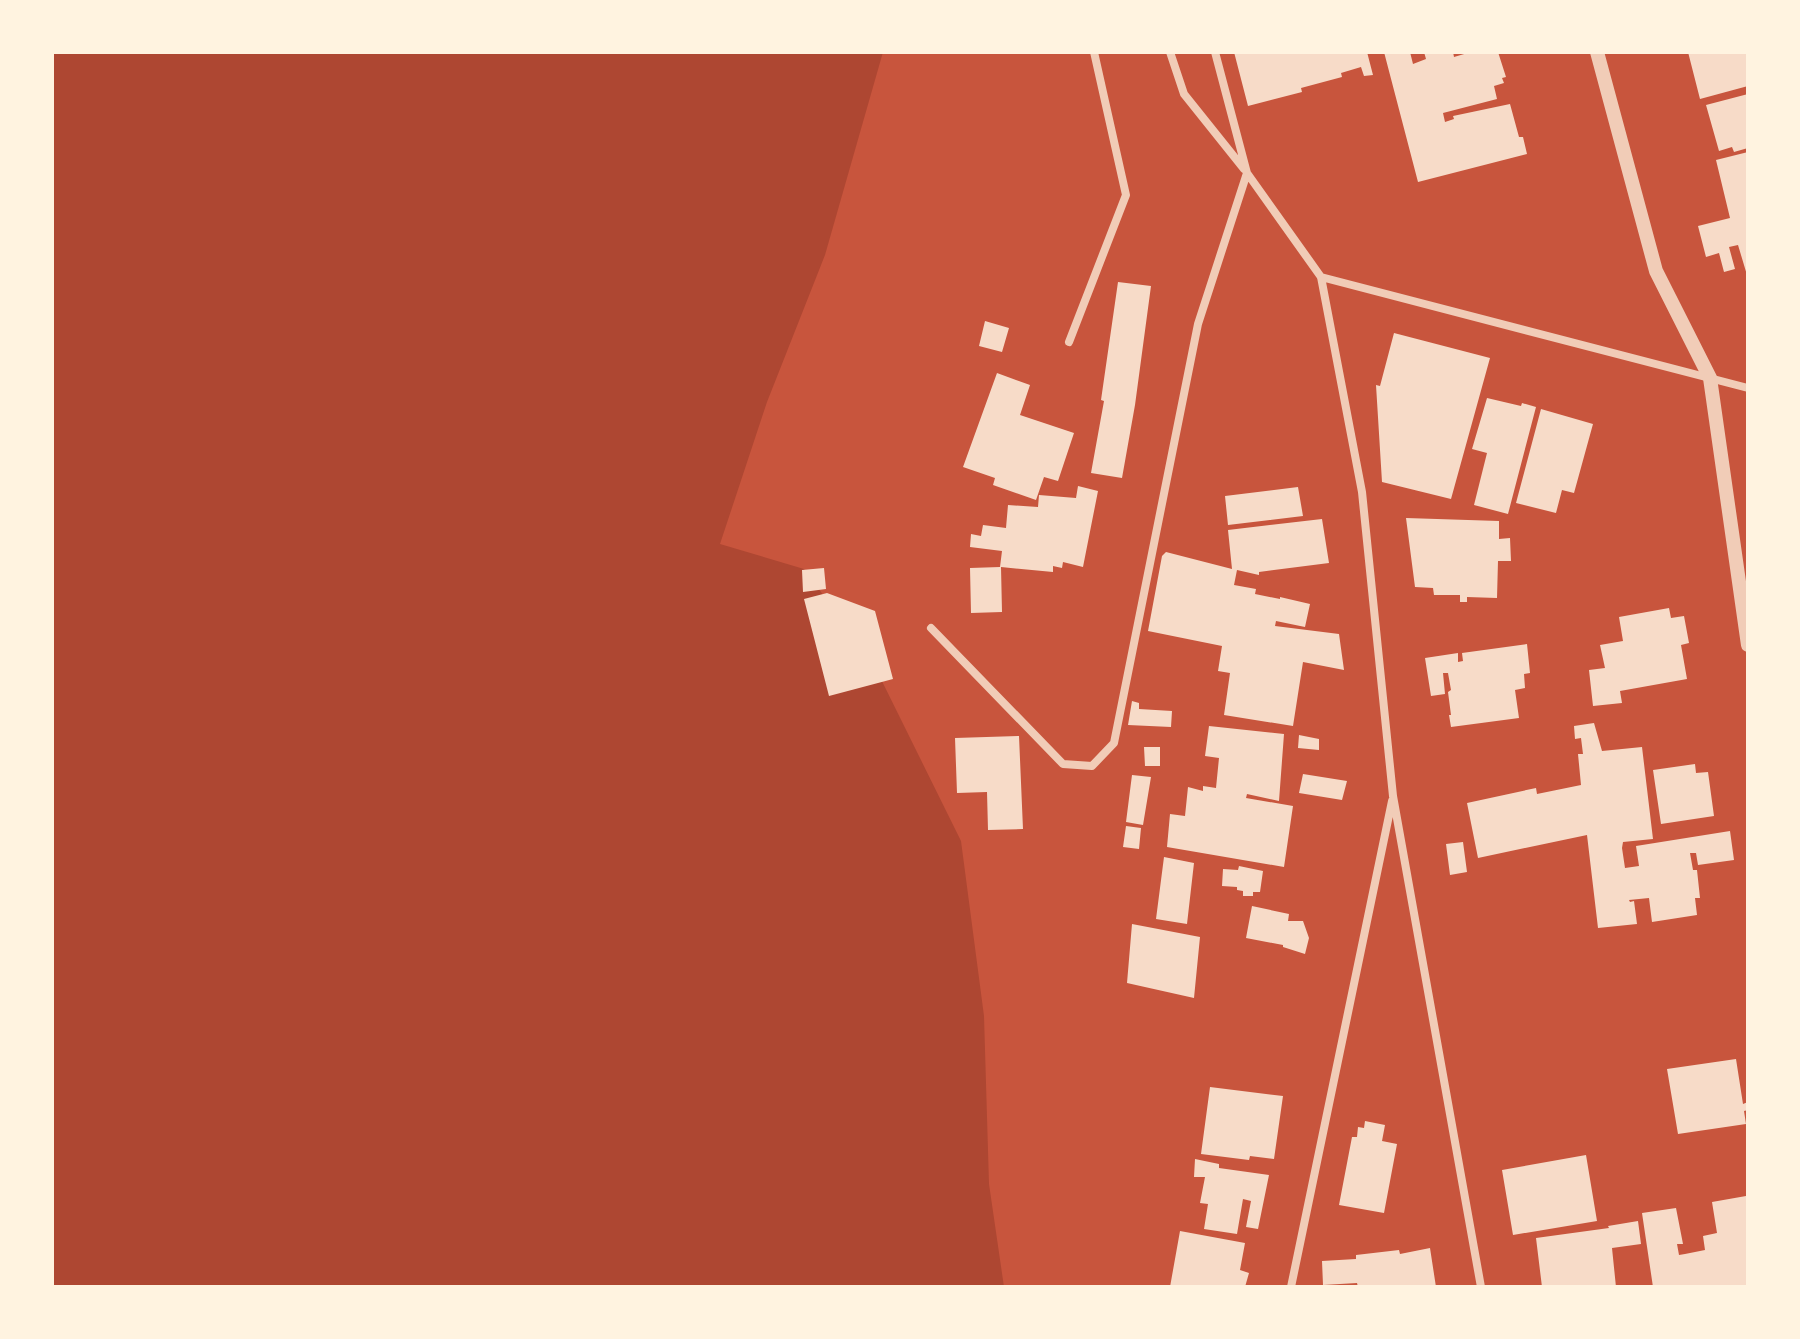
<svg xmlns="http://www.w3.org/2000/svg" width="1800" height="1339" viewBox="0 0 1800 1339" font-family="Barlow,sans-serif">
  <rect width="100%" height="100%" fill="#c8553d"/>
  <path fill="#ae4732" d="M 52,52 L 883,52 L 825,255 L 767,402 L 720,544 L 804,569 L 872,661 L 961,841 L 984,1016 L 989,1184 L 1004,1287 L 52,1287 Z"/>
  <path fill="#f7dbc8" d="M 1234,52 L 1367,52 L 1373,75 L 1364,76 L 1361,67 L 1341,73 L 1342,77 L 1301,88 L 1302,92 L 1248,106 Z
    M 1384,52 L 1410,52 L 1413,64 L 1426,59 L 1424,52 L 1453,52 L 1454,57 L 1471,52 L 1498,52 L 1506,77 L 1502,78 L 1504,83 L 1494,86 L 1497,99 L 1443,113 L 1445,122 L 1454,119 L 1453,116 L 1510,104 L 1519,137 L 1523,137 L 1527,154 L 1418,182 Z
    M 1688,52 L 1748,52 L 1748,86 L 1700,99 Z
    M 1748,94 L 1748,148 L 1734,152 L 1732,147 L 1719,151 L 1706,105 Z
    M 1748,152 L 1748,275 L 1747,275 L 1738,245 L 1729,247 L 1735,269 L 1724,272 L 1719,253 L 1706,257 L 1698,226 L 1730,218 L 1716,160 Z
    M 1118,282 L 1151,286 L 1135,405 L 1122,478 L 1091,473 L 1104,401 L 1101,400 Z
    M 985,321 L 1009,328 L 1002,352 L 979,346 Z
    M 1394,333 L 1490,358 L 1451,499 L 1382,482 L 1376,385 L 1380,386 Z
    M 997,373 L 1030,385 L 1020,415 L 1074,433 L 1058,481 L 1044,477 L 1036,500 L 993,485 L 995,478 L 963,467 Z
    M 1487,398 L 1521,406 L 1522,403 L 1536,407 L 1508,514 L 1474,505 L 1487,453 L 1472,449 Z
    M 1541,409 L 1593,424 L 1574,493 L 1562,490 L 1556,513 L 1516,503 Z
    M 1078,486 L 1098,491 L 1083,567 L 1063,562 L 1062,568 L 1053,566 L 1053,572 L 1001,567 L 1002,612 L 971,613 L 970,568 L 1000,567 L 1002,551 L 970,547 L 971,534 L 981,536 L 983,525 L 1006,528 L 1008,505 L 1038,507 L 1039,495 L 1076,498 Z
    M 1298,487 L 1303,516 L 1228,525 L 1225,496 Z
    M 1406,518 L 1499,521 L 1499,539 L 1510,538 L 1511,561 L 1498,561 L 1497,598 L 1467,597 L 1467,602 L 1460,602 L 1460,595 L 1434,595 L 1433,588 L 1415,587 Z
    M 1322,519 L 1329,563 L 1259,572 L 1259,575 L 1237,570 L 1234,585 L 1256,589 L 1255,594 L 1280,599 L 1280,597 L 1310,604 L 1305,627 L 1276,621 L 1275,626 L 1339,634 L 1344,670 L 1303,662 L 1293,726 L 1224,715 L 1230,673 L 1218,671 L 1222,646 L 1148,631 L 1162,556 L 1166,552 L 1232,569 L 1228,530 Z
    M 824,568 L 826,589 L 803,592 L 802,570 Z
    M 827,593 L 875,611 L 893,679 L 829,696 L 804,599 Z
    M 1669,608 L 1671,618 L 1684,616 L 1689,643 L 1681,645 L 1687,679 L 1620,691 L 1622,703 L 1593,706 L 1589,670 L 1605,668 L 1600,645 L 1623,641 L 1619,617 Z
    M 1527,644 L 1530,673 L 1524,674 L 1525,688 L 1515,690 L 1519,718 L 1451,727 L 1449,715 L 1451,715 L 1448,692 L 1451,690 L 1448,673 L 1443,673 L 1445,694 L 1431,696 L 1425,658 L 1458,653 L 1458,662 L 1463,661 L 1462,653 Z
    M 1132,701 L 1139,703 L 1139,709 L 1172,711 L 1171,727 L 1128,725 Z
    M 1594,723 L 1602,751 L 1642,747 L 1653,839 L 1623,842 L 1622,848 L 1625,868 L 1639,866 L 1636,846 L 1730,831 L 1734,860 L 1698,865 L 1696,853 L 1690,853 L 1693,870 L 1697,870 L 1700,898 L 1695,898 L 1697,915 L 1652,922 L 1649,898 L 1629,900 L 1630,902 L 1634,901 L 1637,924 L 1598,928 L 1587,835 L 1478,858 L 1467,803 L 1536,788 L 1537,794 L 1581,785 L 1578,754 L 1583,754 L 1581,738 L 1575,739 L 1574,726 Z
    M 1209,726 L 1284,734 L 1279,801 L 1247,794 L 1246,798 L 1293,806 L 1284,867 L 1167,847 L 1170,814 L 1185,816 L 1188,787 L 1203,791 L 1203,786 L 1216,788 L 1219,758 L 1205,756 Z
    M 1299,735 L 1319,739 L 1319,750 L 1298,748 Z
    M 1019,736 L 1023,829 L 988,830 L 987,792 L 957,793 L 955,738 Z
    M 1144,747 L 1160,747 L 1160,766 L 1145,766 Z
    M 1695,764 L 1696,773 L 1708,772 L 1714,816 L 1661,824 L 1653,770 Z
    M 1303,774 L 1347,781 L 1342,800 L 1299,793 Z
    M 1132,775 L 1151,777 L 1143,825 L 1126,822 Z
    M 1126,826 L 1141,828 L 1139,849 L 1123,847 Z
    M 1463,842 L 1467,872 L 1450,875 L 1446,844 Z
    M 1164,857 L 1194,863 L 1187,924 L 1156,919 Z
    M 1239,866 L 1263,871 L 1260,892 L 1253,892 L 1253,896 L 1243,896 L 1243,891 L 1237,890 L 1237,887 L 1222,886 L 1223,869 L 1238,870 Z
    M 1252,906 L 1289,914 L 1288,921 L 1303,921 L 1309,938 L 1305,954 L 1283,947 L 1283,945 L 1246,938 Z
    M 1132,924 L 1200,937 L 1194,998 L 1127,983 Z
    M 1736,1059 L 1743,1104 L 1748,1102 L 1748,1110 L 1744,1111 L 1746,1124 L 1678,1134 L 1667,1069 Z
    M 1210,1087 L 1283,1096 L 1274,1159 L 1250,1156 L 1249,1160 L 1201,1154 Z
    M 1365,1121 L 1385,1125 L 1382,1141 L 1397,1144 L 1384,1213 L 1339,1205 L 1352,1137 L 1357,1137 L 1358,1127 L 1364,1128 Z
    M 1586,1155 L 1597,1221 L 1513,1235 L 1502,1170 Z
    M 1195,1159 L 1219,1164 L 1219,1168 L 1269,1175 L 1258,1229 L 1246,1227 L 1251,1201 L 1243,1199 L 1237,1234 L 1204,1229 L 1208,1204 L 1200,1203 L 1205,1177 L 1194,1177 Z
    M 1746,1196 L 1748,1207 L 1748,1287 L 1653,1287 L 1642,1213 L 1676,1208 L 1683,1244 L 1677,1244 L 1679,1255 L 1685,1254 L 1705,1250 L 1703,1236 L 1717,1233 L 1712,1202 Z
    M 1638,1221 L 1641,1244 L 1612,1248 L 1616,1287 L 1542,1287 L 1536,1238 L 1609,1228 L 1608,1226 Z
    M 1180,1231 L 1245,1243 L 1240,1270 L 1249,1273 L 1245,1287 L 1170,1287 Z
    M 1430,1248 L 1436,1287 L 1358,1287 L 1357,1283 L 1323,1285 L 1322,1261 L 1356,1259 L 1356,1255 L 1399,1250 L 1400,1254 Z"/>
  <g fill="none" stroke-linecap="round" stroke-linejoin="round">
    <path stroke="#f1ccb7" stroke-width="8" d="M 1170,52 L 1184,94 L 1244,169
      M 1215,52 L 1247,173 L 1321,277 L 1362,492 L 1393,796 L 1481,1287
      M 1321,277 L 1748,388
      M 1069,342 L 1126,195 L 1094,52
      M 931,628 L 1063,764 L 1092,766 L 1114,743 L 1198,324 L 1247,173
      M 1291,1287 L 1392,801"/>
    <path stroke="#f1ccb7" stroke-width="14" d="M 1597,52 L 1656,271 L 1710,378 L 1748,645"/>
  </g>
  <rect width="1800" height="1339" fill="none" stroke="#fff3e0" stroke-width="108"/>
</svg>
